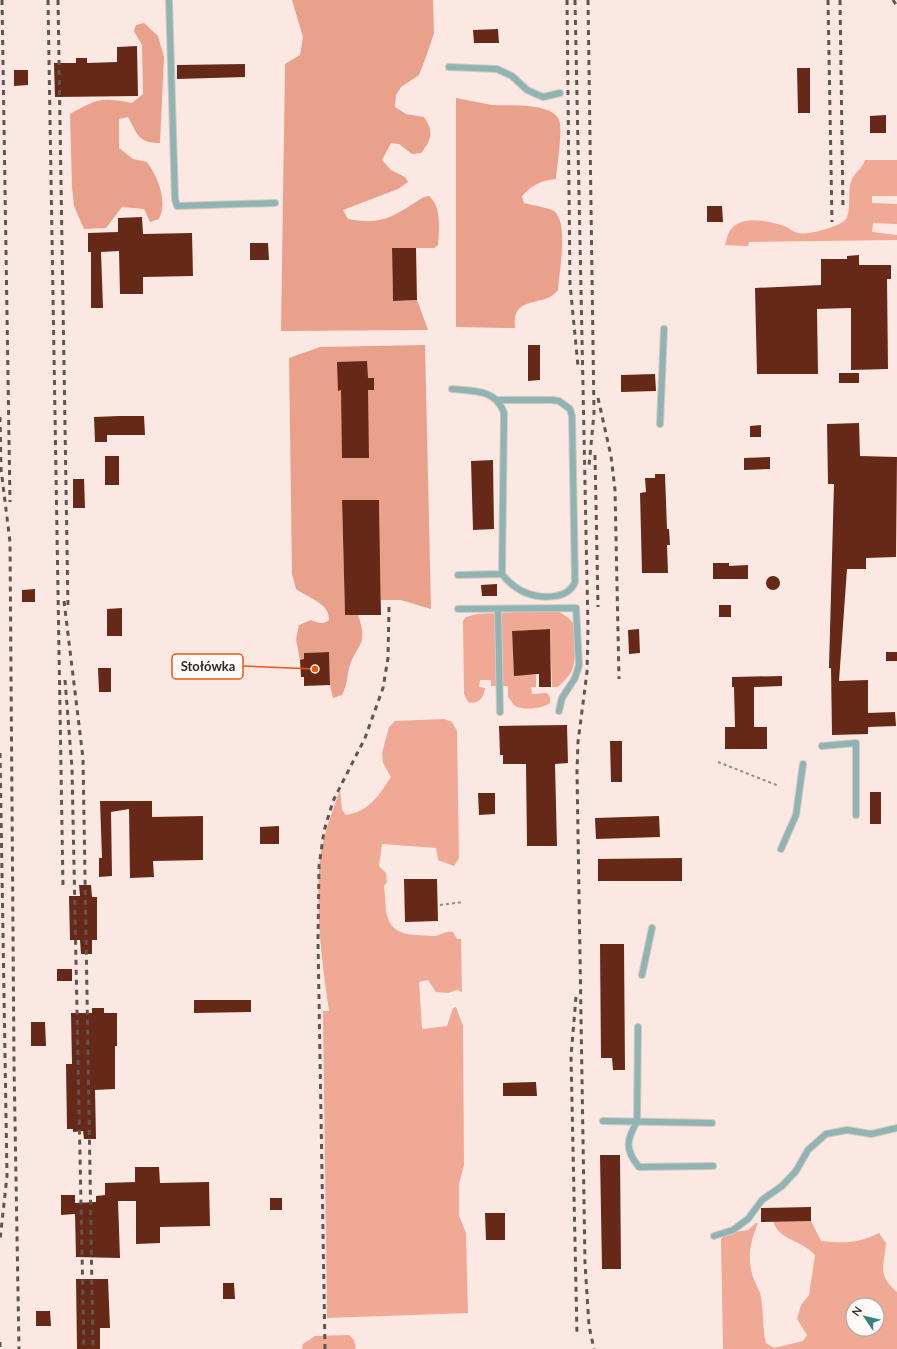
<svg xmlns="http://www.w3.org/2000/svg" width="897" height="1349" viewBox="0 0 897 1349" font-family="Lato,sans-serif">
  <rect width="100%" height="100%" fill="#fce8e2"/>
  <path fill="#efa994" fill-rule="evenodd" d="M 865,160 L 897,160 L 897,196 L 872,196 L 872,203 L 897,204 L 897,224 L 873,223 L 872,232 L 897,235 L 897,240 L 749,242 L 748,246 L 725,245 C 726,241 728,232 732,228 C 744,215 769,221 784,226 C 789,228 793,232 798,233 C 806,236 837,227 844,221 C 852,214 848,195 850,185 C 853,172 862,170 865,160 Z
    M 556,610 C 562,614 569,617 573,623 C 577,631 576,658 573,667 C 571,675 564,681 558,687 L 552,687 L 550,629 L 512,631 L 514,675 L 536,675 L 536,687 L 531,687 L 532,694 L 547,693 L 550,697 L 550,703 C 542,709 522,711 514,705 C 512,702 510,699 508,697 L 508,686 L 491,686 L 491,680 L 480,680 L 479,687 L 485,688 C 484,698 478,705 468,702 L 464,694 L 463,621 L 466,617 L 477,614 Z
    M 444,719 L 452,722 L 457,731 L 459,858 L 454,866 L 438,860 L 436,848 L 382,844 L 379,866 L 386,873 L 387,882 L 384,886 C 387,912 382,933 416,935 C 422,935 429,936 435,936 C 441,935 445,931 453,932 L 457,939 L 461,939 L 462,992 L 457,990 L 448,993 L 436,992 L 428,980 L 419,982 L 422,1029 L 447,1026 L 453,1008 L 456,1007 L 463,1026 L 464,1165 L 459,1184 L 459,1216 L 466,1233 L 468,1313 L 327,1318 L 323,1011 L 329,1011 C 322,963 316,915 319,867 C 321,841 331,815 340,790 L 342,810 L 346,815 C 370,811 378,796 391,777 L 383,763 L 382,753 L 389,727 L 395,721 Z
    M 773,1221 L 811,1221 L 821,1241 C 845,1243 857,1244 879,1233 L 886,1243 C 884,1267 877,1275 897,1292 L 897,1349 L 723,1349 L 721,1239 L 728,1233 L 748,1230 L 756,1223 L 758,1223 C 750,1242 747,1258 753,1277 C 755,1284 760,1290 761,1297 C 764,1313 762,1328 766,1343 L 774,1348 L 803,1341 L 807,1335 L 797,1319 L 801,1305 L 809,1295 L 815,1255 C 801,1239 779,1241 773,1221 ZM 853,1305 L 877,1305 L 877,1329 L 853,1329 Z
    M 349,1335 L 354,1340 L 356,1349 L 302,1349 L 303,1344 L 315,1336 Z"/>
  <path fill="#eaa18b" d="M 292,0 L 433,0 L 434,33 L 426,57 L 419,75 L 401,87 L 396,95 L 395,107 L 406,114 L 424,117 C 434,132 432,139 421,153 L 412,154 L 399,144 L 391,143 L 382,160 L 391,170 L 405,177 L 408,182 L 398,189 L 343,210 L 348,219 C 385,226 394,215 424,197 L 429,196 C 442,207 439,229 438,245 L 434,248 L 392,248 L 393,301 L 417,300 L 428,330 L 281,331 L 285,64 L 300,55 L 303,37 Z
    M 144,23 L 158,36 L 164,57 L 160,143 C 138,143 138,135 128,117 L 119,119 L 119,148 L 133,159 L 147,162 C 158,178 168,200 159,219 L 150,222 L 144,209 L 122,207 L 106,228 L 84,229 L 74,206 L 72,187 L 70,114 C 98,99 100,97 132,103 L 143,94 L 142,45 L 134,31 L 136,25 Z
    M 456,98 C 468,100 480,103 492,105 C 508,106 552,102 559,120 C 563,130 557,166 556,179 C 541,181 533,184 522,196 L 524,203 C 531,205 550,208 554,211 C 569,223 559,272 558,290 C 544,309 511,293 515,328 L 456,327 Z
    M 425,345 L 431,609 L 401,600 L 381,600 L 379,500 L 342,500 L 345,615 L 358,615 C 369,647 357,642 349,668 C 347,678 347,685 342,695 L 333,698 L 330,685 L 329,652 L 304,653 L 304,659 L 300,660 L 296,639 L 299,625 L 311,620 C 318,623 323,625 329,620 C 330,603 308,598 296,589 L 292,574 L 289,358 L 320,347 Z"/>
  <path fill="#662917" d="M 498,29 L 499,43 L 474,43 L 473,30 Z
    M 137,46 L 138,96 L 55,97 L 54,63 L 76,63 L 76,58 L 87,58 L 87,63 L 117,62 L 117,47 Z
    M 245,64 L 245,77 L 177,79 L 177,65 Z
    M 797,68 L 810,68 L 810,113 L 798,113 Z
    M 14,70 L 28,70 L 28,85 L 14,86 Z
    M 886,115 L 886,133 L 870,133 L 870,116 Z
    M 707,206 L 722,206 L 723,222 L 707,222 Z
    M 142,217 L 143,234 L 192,233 L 193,276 L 143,277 L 143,294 L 120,294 L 119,251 L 101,252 L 103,308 L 91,308 L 91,252 L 88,252 L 88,233 L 118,232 L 118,218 Z
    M 250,243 L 268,243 L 269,260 L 250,260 Z
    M 392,248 L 416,248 L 417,300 L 393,301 Z
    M 859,255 L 859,265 L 891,265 L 891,279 L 887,279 L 888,369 L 851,370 L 851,308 L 817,309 L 818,374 L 757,374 L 755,288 L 821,285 L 821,259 L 847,259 L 847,256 Z
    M 528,345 L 540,345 L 540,380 L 528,381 Z
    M 367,361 L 368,378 L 374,378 L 374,390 L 368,390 L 369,458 L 342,458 L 341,390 L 338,391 L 337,362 Z
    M 839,373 L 859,373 L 859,383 L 839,383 Z
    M 655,374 L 656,391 L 621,392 L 621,375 Z
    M 119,416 L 144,416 L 145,435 L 107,435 L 107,442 L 95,442 L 94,417 Z
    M 859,423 L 860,456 L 897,457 L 896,557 L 866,558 L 866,569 L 847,569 L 839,681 L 868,680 L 868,713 L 895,712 L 896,726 L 868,727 L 868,734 L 832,735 L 831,668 L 829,668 L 834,484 L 828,484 L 827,424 Z
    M 761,425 L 761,437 L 750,437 L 750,426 Z
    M 105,456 L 119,456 L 119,485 L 105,485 Z
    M 770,457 L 770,469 L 744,470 L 744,458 Z
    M 493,460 L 494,529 L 473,530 L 471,461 Z
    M 655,474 L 665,474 L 667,529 L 669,529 L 670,545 L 667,545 L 668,573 L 642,573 L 640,493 L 646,492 L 645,478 L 655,478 Z
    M 73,479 L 84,479 L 85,508 L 73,508 Z
    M 342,500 L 379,500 L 381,615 L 345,615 Z
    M 713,563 L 729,563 L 729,566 L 748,565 L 748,579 L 713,579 Z
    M766 583a7 7 0 1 1 14 0a7 7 0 1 1-14 0Z
    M 497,584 L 497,596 L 482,596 L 481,585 Z
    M 35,589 L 35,602 L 22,602 L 22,590 Z
    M 719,605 L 731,605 L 731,617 L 719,617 Z
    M 122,608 L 122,636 L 107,636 L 107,609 Z
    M 550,629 L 551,687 L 539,687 L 539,674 L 514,676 L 512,631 Z
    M 639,629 L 640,653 L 629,654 L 628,630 Z
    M 329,652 L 330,685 L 304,686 L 304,677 L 301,677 L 300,660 L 304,659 L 304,653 Z
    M 886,652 L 897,652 L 897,661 L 886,661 Z
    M 98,668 L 111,668 L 111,692 L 99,692 Z
    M 782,676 L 782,686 L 754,687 L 754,727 L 767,727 L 767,749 L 725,749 L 725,727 L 735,727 L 734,687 L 732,687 L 732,677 Z
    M 567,725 L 568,763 L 555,764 L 557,846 L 527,846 L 526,764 L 503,764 L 503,755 L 500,755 L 499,726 Z
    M 610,741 L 622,741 L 622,782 L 611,782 Z
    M 870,792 L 881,792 L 881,824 L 870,824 Z
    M 478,793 L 495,793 L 495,814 L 479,815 Z
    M 100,801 L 152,801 L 152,817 L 203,816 L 203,860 L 153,861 L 154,877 L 130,878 L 129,809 L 111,812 L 112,876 L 99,877 L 99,858 L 102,858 Z
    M 659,816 L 660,837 L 596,839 L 595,818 Z
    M 279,826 L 279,844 L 260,844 L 260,827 Z
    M 682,858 L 682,881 L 598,881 L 598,859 Z
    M 404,879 L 437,879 L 438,921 L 405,922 Z
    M 79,885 L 91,885 L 92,897 L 97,897 L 97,940 L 92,940 L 92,954 L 81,954 L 80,940 L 70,940 L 69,896 L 80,896 Z
    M 600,944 L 624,944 L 625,1070 L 613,1070 L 612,1058 L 601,1058 Z
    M 57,969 L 72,969 L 72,981 L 57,981 Z
    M 194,1000 L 251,1000 L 251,1012 L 194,1013 Z
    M 92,1008 L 104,1008 L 104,1013 L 117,1013 L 117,1046 L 115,1046 L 115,1089 L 95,1090 L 96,1139 L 84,1139 L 83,1131 L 73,1132 L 73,1129 L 67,1129 L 66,1064 L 72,1064 L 71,1013 L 92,1013 Z
    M 31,1022 L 45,1022 L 46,1046 L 31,1046 Z
    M 536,1082 L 537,1096 L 503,1096 L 503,1083 Z
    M 600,1155 L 620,1155 L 621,1269 L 602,1269 Z
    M 135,1167 L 159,1167 L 160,1183 L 209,1182 L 210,1226 L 160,1227 L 160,1243 L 136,1244 L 136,1201 L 118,1201 L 120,1258 L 76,1257 L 75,1214 L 61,1215 L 61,1195 L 75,1195 L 75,1203 L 96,1202 L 96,1196 L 105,1195 L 105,1183 L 135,1182 Z
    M 270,1198 L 282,1198 L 282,1210 L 270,1210 Z
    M 811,1207 L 811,1221 L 761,1222 L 761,1208 Z
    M 485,1213 L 505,1213 L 505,1240 L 486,1240 Z
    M 76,1279 L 108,1279 L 110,1328 L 100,1328 L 100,1349 L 77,1349 Z
    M 223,1283 L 234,1283 L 235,1299 L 223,1299 Z
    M 36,1311 L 50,1311 L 51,1326 L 36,1326 Z"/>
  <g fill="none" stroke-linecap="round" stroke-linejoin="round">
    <defs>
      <path id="lane" d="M 169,0 L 175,199 L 177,206 L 275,203
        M 449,67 L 497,69 L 512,76 L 527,90 L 543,97 L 560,93
        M 452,389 C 474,391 496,389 504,413 L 502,574 L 458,575
        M 497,400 L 552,400 L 559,401 L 570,409 L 572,416 L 575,582 C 568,600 540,599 524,592 C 515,588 508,582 502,574
        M 660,424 L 664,329
        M 458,609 L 576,608 L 579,665 L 575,678 L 562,698 L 559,711
        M 498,609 L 500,712
        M 822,746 L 856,743 L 856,815
        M 781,849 L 796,815 L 803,764
        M 642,975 L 652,928
        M 638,1027 L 637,1122 C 626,1140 625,1150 639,1167 L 713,1166
        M 603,1121 L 712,1123
        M 714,1236 L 733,1230 L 748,1219 L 762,1200 L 782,1186 L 796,1171 L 808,1150 L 826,1134 L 847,1130 L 871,1134 L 897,1128"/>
    </defs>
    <use href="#lane" stroke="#d8c6c1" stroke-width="8"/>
    <path stroke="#978985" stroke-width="2" stroke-dasharray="3 3" stroke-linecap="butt" d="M 718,762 L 779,786
      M 440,905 L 463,902"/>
    <use href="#lane" stroke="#8eb5b3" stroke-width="6"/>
    <path stroke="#605552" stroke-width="3" stroke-dasharray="5 5" stroke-linecap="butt" d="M 2,0 L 10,502
      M 48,0 L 63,887
      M 58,0 L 68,608
      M 567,0 L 570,284 L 578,366
      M 575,0 L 588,628 L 587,672 L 578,742 L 577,771 L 585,1263 L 589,1326 L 594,1349
      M 588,0 L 594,413 L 589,466
      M 828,0 L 832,222
      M 840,0 L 843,207
      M 893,0 L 897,6
      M 598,398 L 611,456 L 615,490 L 619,679
      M 0,417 L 1,469 L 10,542 L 14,1064 L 19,1349
      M 595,455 L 598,607
      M 64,601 L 83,758 L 93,1349
      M 65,680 L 72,768 L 84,1349
      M 0,753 L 7,1176 L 0,1240
      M 576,997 L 571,1056 L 577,1335
      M 0,1342 L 0,1349
      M 325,1349 L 318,941 L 319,866 L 324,831 L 333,801 L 365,738 L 383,688 L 388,658 L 389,606"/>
  </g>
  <path fill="none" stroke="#e8590c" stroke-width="1.5" d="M315 669L243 666"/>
  <circle fill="#e8590c" stroke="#fdf9f8" stroke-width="1.5" cx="315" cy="669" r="4"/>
  <rect fill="#fdf9f8" stroke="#e8590c" stroke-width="1.5" x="172" y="654" width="71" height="25" rx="4"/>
  <g font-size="13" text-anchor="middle" font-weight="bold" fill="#322a28">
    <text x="208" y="671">Stołówka</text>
  </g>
  <g transform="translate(865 1317) rotate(305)"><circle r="19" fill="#fdf9f8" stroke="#aca6a5"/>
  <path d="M0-3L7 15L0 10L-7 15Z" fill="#3a827f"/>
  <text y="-6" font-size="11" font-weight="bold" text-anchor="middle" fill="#322a28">N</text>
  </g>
</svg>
